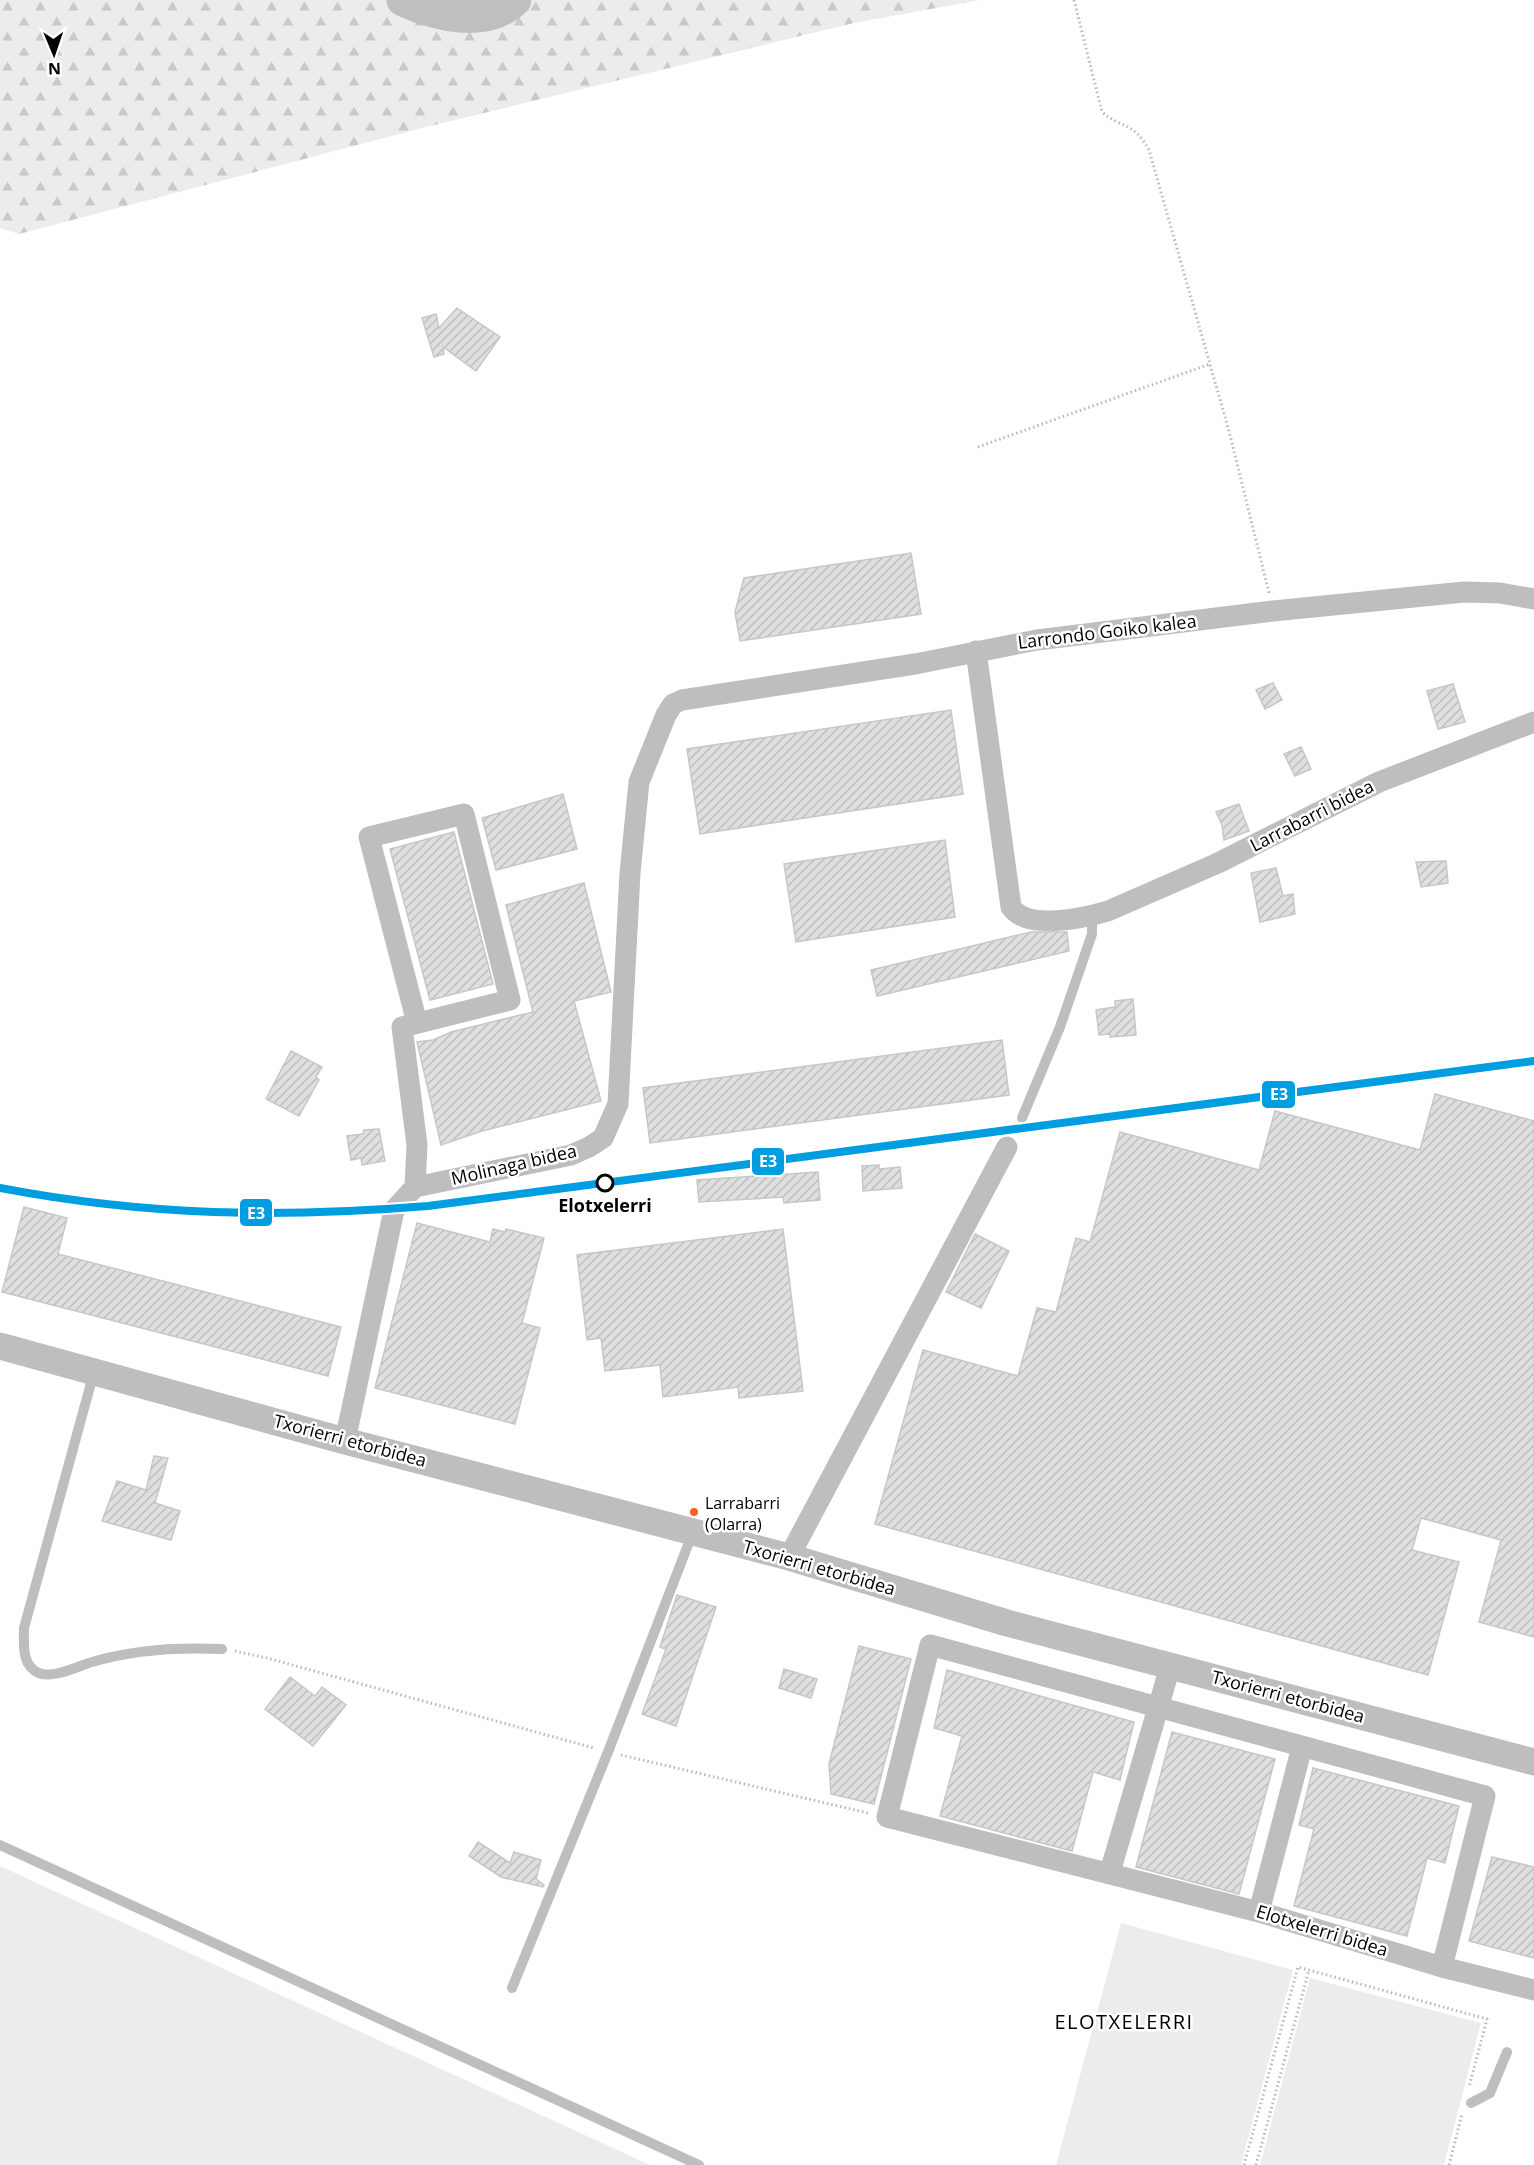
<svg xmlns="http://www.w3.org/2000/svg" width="1534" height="2165" viewBox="0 0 1534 2165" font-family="'Open Sans',sans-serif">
  <defs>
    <pattern id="forest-firs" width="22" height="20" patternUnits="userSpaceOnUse" patternTransform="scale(1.5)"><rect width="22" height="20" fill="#ececec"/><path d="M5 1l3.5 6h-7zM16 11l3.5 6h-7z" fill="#c9c9c9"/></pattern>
    <pattern id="building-hatch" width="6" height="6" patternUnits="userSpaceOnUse" patternTransform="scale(1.5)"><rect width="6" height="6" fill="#dfdfdf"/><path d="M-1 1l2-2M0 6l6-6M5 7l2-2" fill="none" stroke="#bebebe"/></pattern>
  </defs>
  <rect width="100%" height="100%" fill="#fff"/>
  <path fill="#ececec" d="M 0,1866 L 650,2165 L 0,2165 Z
    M 1121,1923 L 1293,1970 L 1241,2165 L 1056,2165 Z
    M 1310,1978 L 1481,2023 L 1444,2165 L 1260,2165 Z"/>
  <path fill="url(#forest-firs)" d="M 0,0 L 980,0 L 854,23 L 418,129 L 19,234 L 0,228 Z"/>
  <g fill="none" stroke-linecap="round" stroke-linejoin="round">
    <path stroke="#bfbfbf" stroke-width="33" d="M 403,0 C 436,15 486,28 515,0"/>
  </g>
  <path fill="url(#building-hatch)" stroke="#c7c7c7" stroke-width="1.5" d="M 457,308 L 500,337 L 476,371 L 443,347 L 444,354 L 434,357 L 422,318 L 436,314 L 439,328 Z
    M 911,553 L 921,614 L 740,641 L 735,612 L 744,578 Z
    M 1273,683 L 1282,700 L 1265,709 L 1256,690 Z
    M 1453,684 L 1465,722 L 1438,729 L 1427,691 Z
    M 951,710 L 963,794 L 700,834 L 687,749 Z
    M 1301,747 L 1311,769 L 1295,776 L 1284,754 Z
    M 563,794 L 577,849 L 496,870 L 482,818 Z
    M 1239,804 L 1249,831 L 1224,840 L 1222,825 L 1216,812 Z
    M 454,832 L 493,984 L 430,1000 L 390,849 Z
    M 945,840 L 955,917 L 796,942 L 784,864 Z
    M 1446,861 L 1448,883 L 1421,887 L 1416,862 Z
    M 1276,868 L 1283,896 L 1293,894 L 1295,914 L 1260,922 L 1251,873 Z
    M 584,883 L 611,992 L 574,1001 L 601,1101 L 482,1131 L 441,1145 L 417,1042 L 433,1040 L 451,1032 L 533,1012 L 506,905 Z
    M 1031,932 L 1067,932 L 1069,951 L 877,996 L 871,970 Z
    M 1133,999 L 1136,1035 L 1110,1037 L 1110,1034 L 1099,1035 L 1096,1010 L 1115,1007 L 1115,1001 Z
    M 1002,1040 L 1009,1095 L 650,1143 L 643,1088 Z
    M 291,1051 L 322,1067 L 316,1077 L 319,1080 L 299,1116 L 266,1099 Z
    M 1435,1094 L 1534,1121 L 1534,1637 L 1479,1622 L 1501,1540 L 1421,1518 L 1412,1550 L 1459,1562 L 1428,1675 L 875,1524 L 923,1350 L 1018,1376 L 1037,1308 L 1056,1312 L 1076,1238 L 1090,1242 L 1120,1132 L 1259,1170 L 1275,1111 L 1420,1150 Z
    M 379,1129 L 385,1161 L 362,1165 L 361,1158 L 351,1160 L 347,1136 L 363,1134 L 364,1130 Z
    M 879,1165 L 879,1169 L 900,1167 L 902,1188 L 863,1191 L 862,1166 Z
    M 818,1172 L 820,1200 L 784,1203 L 783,1197 L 699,1202 L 697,1180 Z
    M 24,1207 L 67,1218 L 58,1254 L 341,1327 L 328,1376 L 2,1292 Z
    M 417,1223 L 490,1242 L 493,1229 L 505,1232 L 506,1229 L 544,1238 L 522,1323 L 540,1328 L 515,1424 L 375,1388 Z
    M 783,1229 L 803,1391 L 739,1398 L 738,1387 L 663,1397 L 660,1365 L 605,1371 L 601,1338 L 587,1340 L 577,1255 Z
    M 975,1234 L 1009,1251 L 981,1308 L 946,1292 Z
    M 154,1456 L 168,1458 L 155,1503 L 180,1511 L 171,1540 L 102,1521 L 117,1481 L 146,1490 Z
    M 677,1595 L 716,1607 L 676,1726 L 642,1714 L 666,1649 L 660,1647 Z
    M 859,1646 L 911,1659 L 874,1804 L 831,1794 L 829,1764 Z
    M 784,1669 L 817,1679 L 811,1698 L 779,1688 Z
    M 947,1670 L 1134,1722 L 1120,1780 L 1093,1772 L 1072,1851 L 940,1816 L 962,1736 L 934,1728 Z
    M 290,1677 L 315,1696 L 322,1687 L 346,1705 L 313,1746 L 265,1709 Z
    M 1172,1732 L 1275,1759 L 1239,1894 L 1136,1867 Z
    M 1313,1768 L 1459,1806 L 1445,1863 L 1427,1858 L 1407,1936 L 1294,1906 L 1314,1829 L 1299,1825 Z
    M 478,1842 L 510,1863 L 514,1852 L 541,1860 L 536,1879 L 544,1885 L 543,1887 L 501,1877 L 469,1856 Z
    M 1492,1857 L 1534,1867 L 1534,1958 L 1469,1941 Z"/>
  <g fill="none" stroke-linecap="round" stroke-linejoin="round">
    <path stroke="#b9b9b9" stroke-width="3" stroke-dasharray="1.5 3" stroke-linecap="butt" d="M 1074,0 L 1102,112 C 1123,130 1132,120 1149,150 L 1229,431 L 1269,593
      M 978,447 L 1210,364
      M 235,1651 L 267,1658 L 594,1748
      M 621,1755 L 868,1813
      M 1244,2165 L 1298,1967 L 1487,2019 L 1469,2087
      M 1256,2165 L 1309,1970
      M 1449,2165 L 1462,2114"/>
    <path stroke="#bebebe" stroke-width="10" d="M 1022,1118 L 1060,1027 L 1092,934 L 1092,915
      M 94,1372 L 24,1628 C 24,1643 21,1666 39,1673 C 54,1679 78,1666 92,1662 C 135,1649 178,1647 222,1649
      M 0,1845 L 699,2165
      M 512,1988 L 608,1752 L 693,1532
      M 1471,2103 L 1490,2093 L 1507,2052"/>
    <path stroke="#bebebe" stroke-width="21" d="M 976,651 L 1011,907 C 1027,931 1084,918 1108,911 L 1218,863 L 1379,782 L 1534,722
      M 415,1187 L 417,1145 L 402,1027 L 510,1000 L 464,814 L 369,837 L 417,1023
      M 345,1441 L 394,1210 L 415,1187 L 571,1155 L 589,1147 L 603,1138 L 618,1104 L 630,873 L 639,782 L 666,715 L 673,704 L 682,700 L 915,664 L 1037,640 L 1273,611 L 1464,592 L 1500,593 L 1534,599
      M 789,1557 L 1007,1147
      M 1110,1872 L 1170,1667
      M 1259,1912 L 1302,1747
      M 1442,1967 L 1485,1796 L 930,1645 L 887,1817 L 1259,1912 L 1442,1967 L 1534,1990"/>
    <path stroke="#bebebe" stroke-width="27" d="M 0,1346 L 345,1441 L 789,1557 L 1007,1623 L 1534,1762"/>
    <defs>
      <path id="rail-1" d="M 0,1188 C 147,1216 279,1218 428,1206 L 1534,1061"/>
    </defs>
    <use href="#rail-1" stroke="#fff" stroke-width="12"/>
    <use href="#rail-1" stroke="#009de0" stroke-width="8"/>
  </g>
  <circle fill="#fff" stroke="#000" stroke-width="3" cx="605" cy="1183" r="8"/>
  <circle fill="#f26522" stroke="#fff" stroke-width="2" cx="694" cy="1512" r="5"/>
  <g text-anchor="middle" stroke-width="5" stroke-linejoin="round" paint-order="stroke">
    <g font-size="16" fill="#000" stroke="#fff" text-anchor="start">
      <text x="705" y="1509">Larrabarri<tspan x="705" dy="21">(Olarra)</tspan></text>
    </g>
    <g font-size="18" fill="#000" stroke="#fff">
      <text transform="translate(1107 632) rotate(-7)" y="6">Larrondo Goiko kalea</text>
      <text transform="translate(1312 816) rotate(-27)" y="6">Larrabarri bidea</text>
      <text transform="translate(514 1165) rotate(-13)" y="6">Molinaga bidea</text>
      <text transform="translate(350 1441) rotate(15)" y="6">Txorierri etorbidea</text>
      <text transform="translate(819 1568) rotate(16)" y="6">Txorierri etorbidea</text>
      <text transform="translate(1288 1697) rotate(15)" y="6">Txorierri etorbidea</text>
      <text transform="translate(1322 1931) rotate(17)" y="6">Elotxelerri bidea</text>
    </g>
    <g font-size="18" font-weight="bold" fill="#000" stroke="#fff">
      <text x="605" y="1212">Elotxelerri</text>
    </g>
    <g font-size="20" letter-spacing="1.5" fill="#000" stroke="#fff">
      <text x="1124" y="2029">ELOTXELERRI</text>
    </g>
  </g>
  <g stroke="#fff" stroke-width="2">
    <rect x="1261" y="1080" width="35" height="29" rx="6" fill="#009de0"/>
    <rect x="751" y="1147" width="34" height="29" rx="6" fill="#009de0"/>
    <rect x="239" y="1198" width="34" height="29" rx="6" fill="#009de0"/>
  </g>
  <g font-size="16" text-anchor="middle" font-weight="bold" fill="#fff">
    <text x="1279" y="1100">E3</text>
    <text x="768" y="1167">E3</text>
    <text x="256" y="1219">E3</text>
  </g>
  <g transform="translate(54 54) rotate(178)" stroke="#ffffff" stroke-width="4.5" paint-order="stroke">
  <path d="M0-4.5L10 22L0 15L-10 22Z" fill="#000000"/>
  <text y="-9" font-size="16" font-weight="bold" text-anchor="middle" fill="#000000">N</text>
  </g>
</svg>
